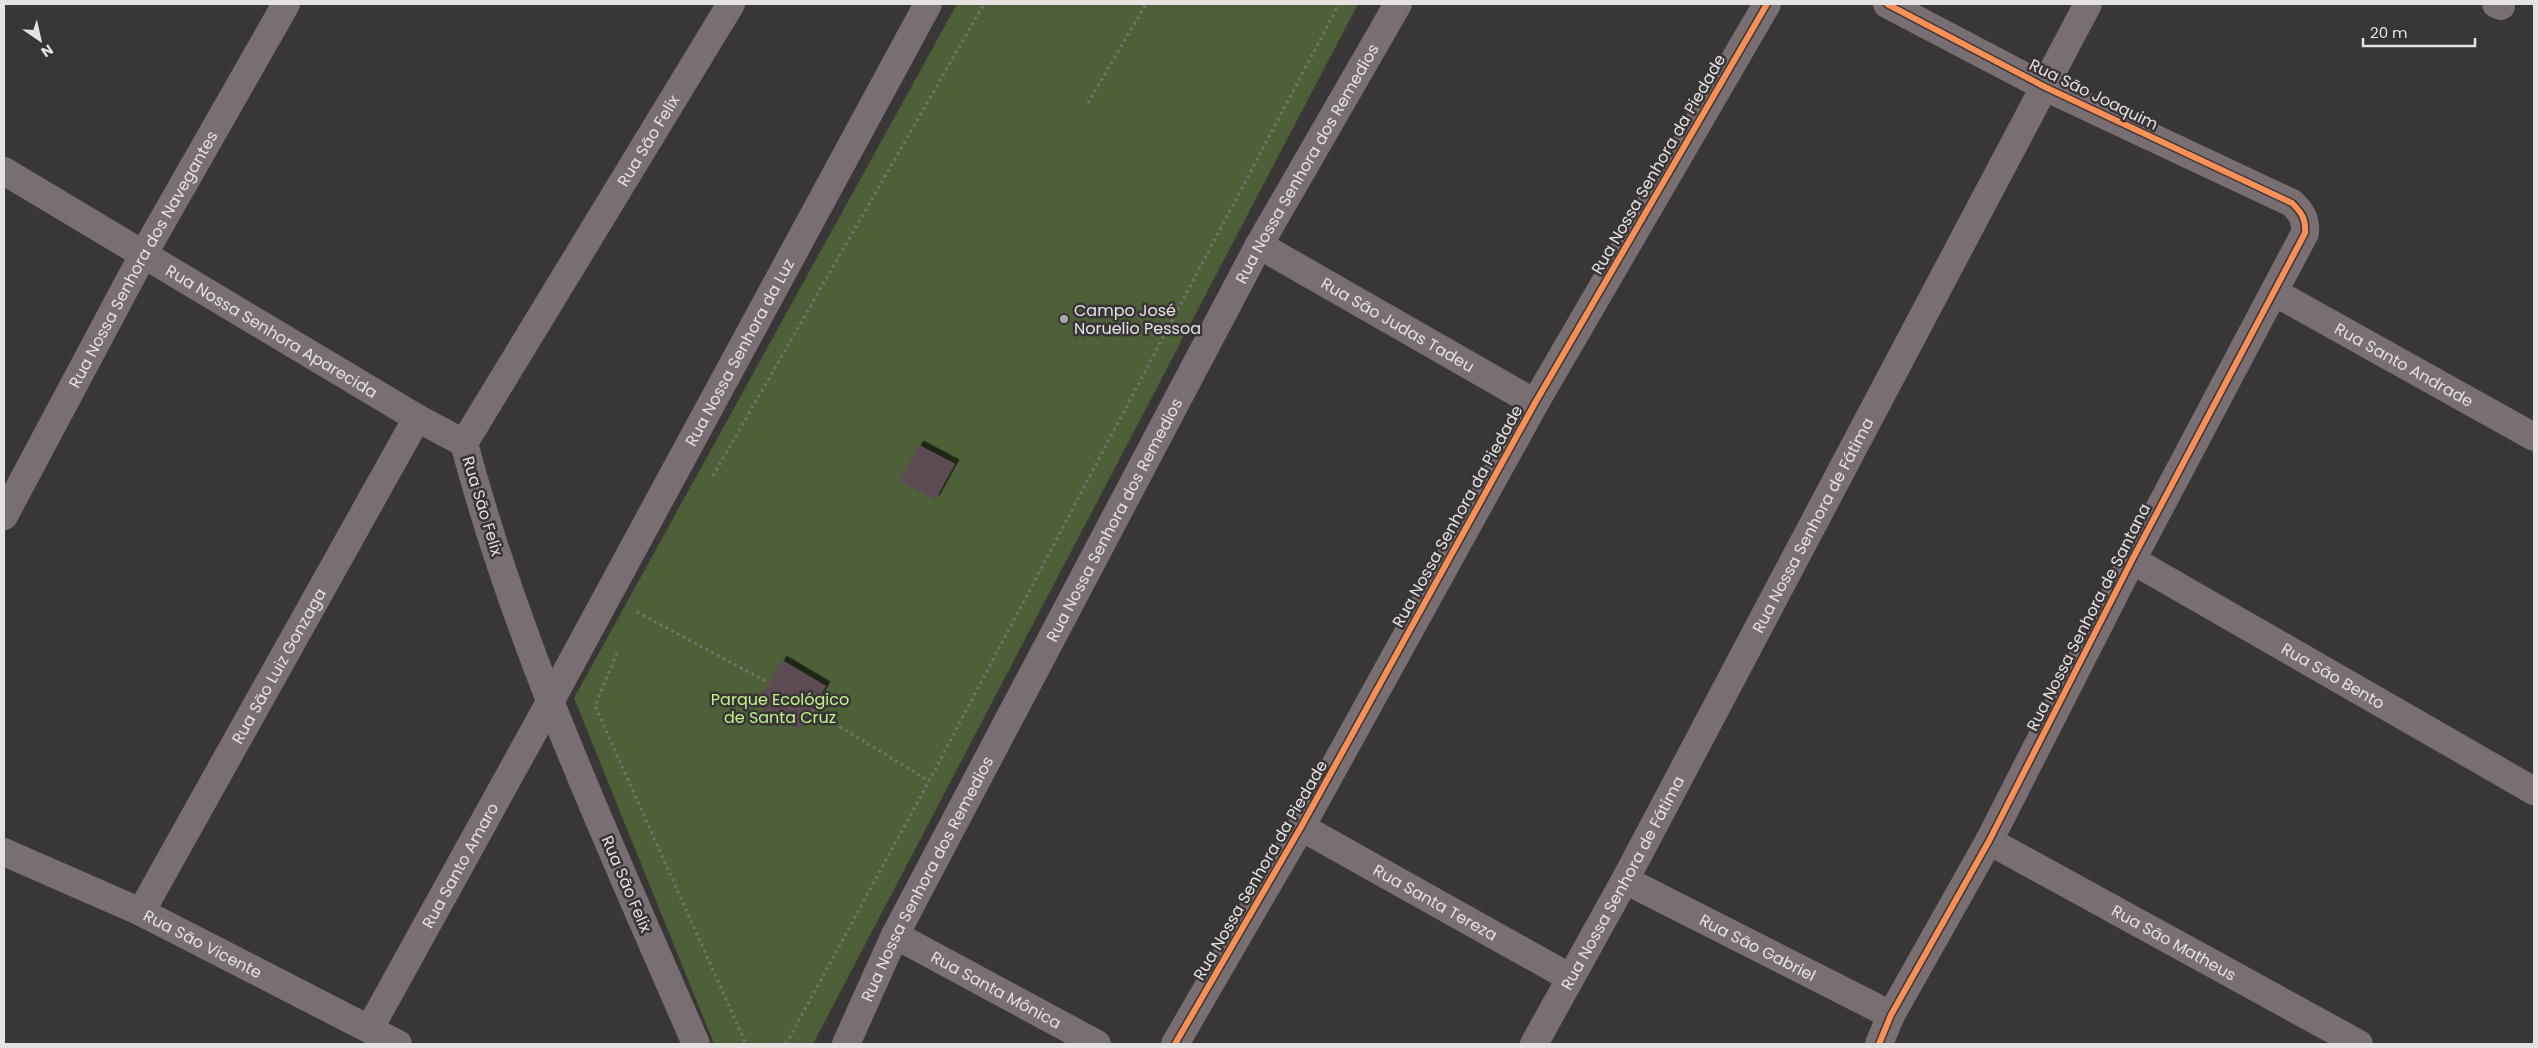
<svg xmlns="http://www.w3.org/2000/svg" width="2538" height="1048" viewBox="0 0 2538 1048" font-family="Poppins,sans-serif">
  <defs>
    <filter id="shadow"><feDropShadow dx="4.5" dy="-4.5" stdDeviation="0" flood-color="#0009"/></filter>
  </defs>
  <rect width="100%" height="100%" fill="#383637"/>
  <path fill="#4d6037" d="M 957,4 L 1358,4 L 813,1044 L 714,1044 L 574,698 Z"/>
  <path fill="#5b4c53" filter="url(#shadow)" d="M 919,445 L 955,464 L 935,500 L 899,481 Z
    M 782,660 L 826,686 L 800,730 L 756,705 Z"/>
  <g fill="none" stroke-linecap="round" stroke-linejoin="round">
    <path stroke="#797275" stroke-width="3" stroke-dasharray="2.5 4" stroke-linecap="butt" d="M 1088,103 L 1146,4
      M 713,476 L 984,4
      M 637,612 L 769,683
      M 617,653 L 595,706 L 746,1044
      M 812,710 L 929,781
      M 786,1044 L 929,781 L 1339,4"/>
    <g stroke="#796e72" stroke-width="28">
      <path d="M 2496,4 L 2501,6"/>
      <path id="s1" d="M 4,171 L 417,418 L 464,443"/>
      <path id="s2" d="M 1259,245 L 1535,403"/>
      <path id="s3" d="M 2274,292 L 2534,437"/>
      <path id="s4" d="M 4,516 L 143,255 L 286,4"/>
      <path id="s5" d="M 2132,560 L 2534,791"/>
      <path id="s6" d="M 1301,827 L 1569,977"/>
      <path id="s7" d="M 1989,841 L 2359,1044"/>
      <path id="s8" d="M 4,852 L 141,912 L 398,1044"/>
      <path id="s9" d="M 1625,880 L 1891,1015"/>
      <path id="s10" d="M 141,912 L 417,418"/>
      <path id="s11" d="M 895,935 L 1097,1044"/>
      <path id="s12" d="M 370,1028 L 550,702 L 928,4"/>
      <path id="s13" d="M 696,1044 C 611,847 519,651 464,443 L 731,4"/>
      <path id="s14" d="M 846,1044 L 895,935 L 1259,245 L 1398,4"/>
      <path d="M 1175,1044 L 1301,827 L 1535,403 L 1767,4"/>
      <path id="s15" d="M 1534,1044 L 1625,880 L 2088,4"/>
      <path d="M 1879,1044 L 1891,1015 L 1989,841 L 2132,560 L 2305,233 C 2306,219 2302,213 2292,203 L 2045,87 L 1887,4"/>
    </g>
    <defs>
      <path id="cycleway" d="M 1175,1044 L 1301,827 L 1535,403 L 1767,4
        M 1879,1044 L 1891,1015 L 1989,841 L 2132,560 L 2305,233 C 2306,219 2302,213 2292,203 L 2045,87 L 1887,4"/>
    </defs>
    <use href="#cycleway" stroke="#393536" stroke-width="9"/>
    <use href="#cycleway" stroke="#f78f57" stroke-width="6"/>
  </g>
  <circle fill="#a8a6a7" stroke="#393536" stroke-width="2" cx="1064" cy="319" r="5"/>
  <g text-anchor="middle" stroke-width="5" stroke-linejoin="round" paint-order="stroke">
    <g font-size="16" fill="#e5e2e3" stroke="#393536">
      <text transform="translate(2094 94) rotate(26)" y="6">Rua São Joaquim</text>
      <text dy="6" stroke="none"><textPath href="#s13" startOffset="999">Rua São Felix</textPath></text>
      <text dy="6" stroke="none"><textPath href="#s14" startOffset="994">Rua Nossa Senhora dos Remedios</textPath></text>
      <text transform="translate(1658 164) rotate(-60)" y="6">Rua Nossa Senhora da Piedade</text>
      <text dy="6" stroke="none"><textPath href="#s4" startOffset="292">Rua Nossa Senhora dos Navegantes</textPath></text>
      <text dy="6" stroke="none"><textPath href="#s2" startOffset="160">Rua São Judas Tadeu</textPath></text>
      <text dy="6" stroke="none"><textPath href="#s1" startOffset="312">Rua Nossa Senhora Aparecida</textPath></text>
      <text dy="6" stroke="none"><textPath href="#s12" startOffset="770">Rua Nossa Senhora da Luz</textPath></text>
      <text dy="6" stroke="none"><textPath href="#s3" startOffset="149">Rua Santo Andrade</textPath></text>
      <text transform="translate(483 506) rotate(73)" y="6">Rua São Felix</text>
      <text transform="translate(1457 516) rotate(-61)" y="6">Rua Nossa Senhora da Piedade</text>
      <text dy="6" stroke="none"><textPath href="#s14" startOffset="589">Rua Nossa Senhora dos Remedios</textPath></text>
      <text dy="6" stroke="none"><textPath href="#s15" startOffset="589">Rua Nossa Senhora de Fátima</textPath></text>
      <text transform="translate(2088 617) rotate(-63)" y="6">Rua Nossa Senhora de Santana</text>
      <text dy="6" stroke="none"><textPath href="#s10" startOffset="282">Rua São Luiz Gonzaga</textPath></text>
      <text dy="6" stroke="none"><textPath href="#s5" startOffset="232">Rua São Bento</textPath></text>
      <text dy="6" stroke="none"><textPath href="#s12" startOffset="186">Rua Santo Amaro</textPath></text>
      <text transform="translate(1260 870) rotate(-60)" y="6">Rua Nossa Senhora da Piedade</text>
      <text dy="6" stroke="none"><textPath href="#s14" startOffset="184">Rua Nossa Senhora dos Remedios</textPath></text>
      <text dy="6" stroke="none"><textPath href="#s15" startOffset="184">Rua Nossa Senhora de Fátima</textPath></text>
      <text transform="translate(627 884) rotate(67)" y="6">Rua São Felix</text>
      <text dy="6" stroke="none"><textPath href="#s6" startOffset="154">Rua Santa Tereza</textPath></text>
      <text dy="6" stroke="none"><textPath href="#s7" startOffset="211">Rua São Matheus</textPath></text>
      <text dy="6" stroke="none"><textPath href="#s8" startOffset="219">Rua São Vicente</textPath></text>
      <text dy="6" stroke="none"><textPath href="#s9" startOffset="149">Rua São Gabriel</textPath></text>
      <text dy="6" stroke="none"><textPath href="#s11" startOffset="115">Rua Santa Mônica</textPath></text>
    </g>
    <g font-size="16" fill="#e5e2e3" stroke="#393536" text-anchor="start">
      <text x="1074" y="316">Campo José<tspan x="1074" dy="18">Noruelio Pessoa</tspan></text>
    </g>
    <g font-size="16" fill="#c0f489" stroke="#393536">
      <text x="780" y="705">Parque Ecológico<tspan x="780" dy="18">de Santa Cruz</tspan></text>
    </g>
  </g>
  <rect width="2538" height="1048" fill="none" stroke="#e5e2e3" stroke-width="10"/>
  <g transform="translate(40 40) rotate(146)" stroke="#393536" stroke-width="4" paint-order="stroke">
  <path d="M0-4L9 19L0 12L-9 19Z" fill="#e5e2e3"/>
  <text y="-8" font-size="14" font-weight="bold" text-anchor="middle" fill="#e5e2e3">N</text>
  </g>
  <path d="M2363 38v8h112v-8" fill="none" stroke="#e5e2e3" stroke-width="2.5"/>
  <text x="2370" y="38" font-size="15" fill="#e5e2e3" stroke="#393536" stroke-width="4" paint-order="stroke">20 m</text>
</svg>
